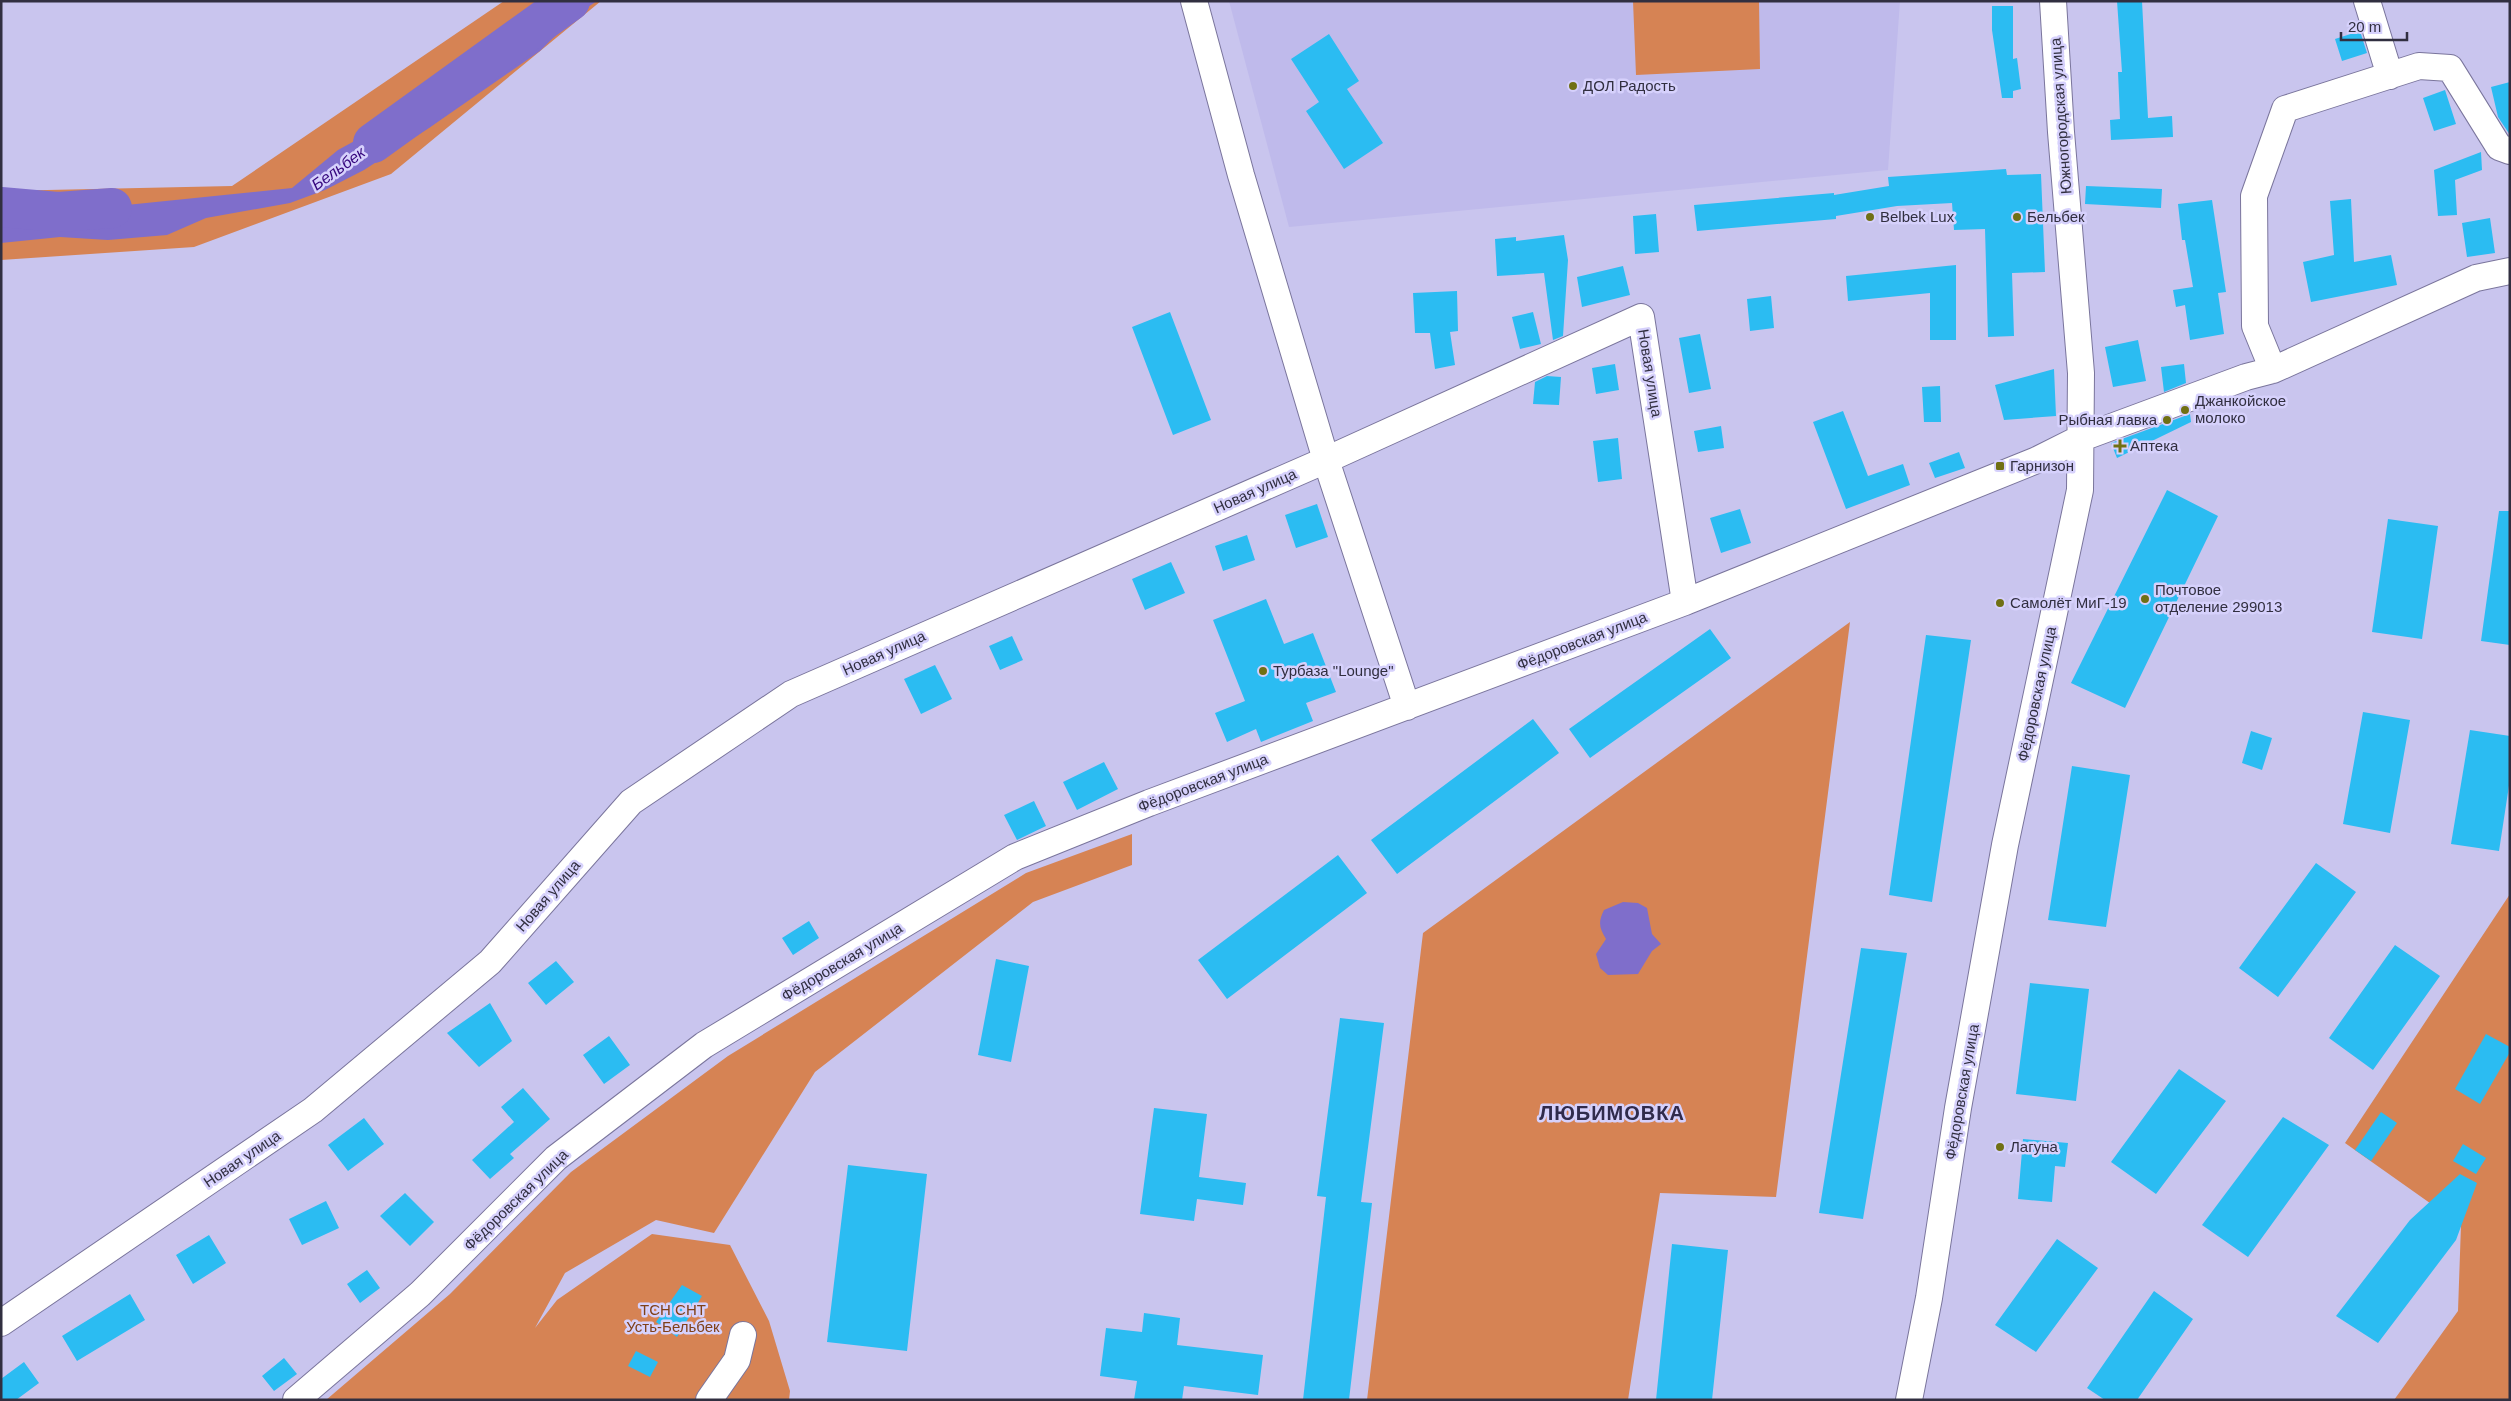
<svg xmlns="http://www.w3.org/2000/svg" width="2511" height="1401" viewBox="0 0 2511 1401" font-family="Helvetica,sans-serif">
  <rect width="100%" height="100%" fill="#c9c5ee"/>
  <path fill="#bfbaeb" d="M 1229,1 L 1900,1 L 1888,170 L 1289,227 Z"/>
  <path fill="#d68354" d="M 504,1 L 601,1 L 391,174 L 194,247 L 1,260 L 1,191 L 232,186 Z
    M 1633,1 L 1759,1 L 1760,69 L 1636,75 Z
    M 1850,622 L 1776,1197 L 1660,1193 L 1628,1400 L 1367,1400 L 1423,933 Z
    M 1132,834 L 1132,865 L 1033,902 L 815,1072 L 714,1233 L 656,1220 L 565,1273 L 535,1328 L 557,1300 L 652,1234 L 730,1245 L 769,1321 L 790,1391 L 789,1400 L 326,1400 L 450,1294 L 571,1172 L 728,1056 L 1026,873 Z
    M 2510,894 L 2510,1400 L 2394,1400 L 2458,1311 L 2461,1225 L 2345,1143 Z"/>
  <path fill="#7f6ecb" d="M 570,1 L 597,1 L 576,15 L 540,51 L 429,128 L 364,170 L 325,190 L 290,203 L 206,218 L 167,235 L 108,240 L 60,237 L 1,243 L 1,207 L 58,212 L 292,188 L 338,150 L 404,114 L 416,111 Z
    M 1623,902 L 1638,903 L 1647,908 L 1652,934 L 1661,944 L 1652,951 L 1638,974 L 1608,975 L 1600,968 L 1596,954 L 1606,939 C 1599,928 1598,922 1604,910 Z"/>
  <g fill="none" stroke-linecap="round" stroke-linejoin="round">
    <path stroke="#7f6ecb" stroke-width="40" d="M 373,143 L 570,1
      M 1,207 L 58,212 L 112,208"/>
  </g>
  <path fill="#2bbcf2" d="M 2117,1 L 2142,1 L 2148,118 L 2172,116 L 2173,137 L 2111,140 L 2110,120 L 2120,119 L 2118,72 L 2122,72 Z
    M 1992,6 L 2013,6 L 2013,59 L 2017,58 L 2021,89 L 2013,91 L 2013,98 L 2002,98 L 1992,30 Z
    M 2360,31 L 2367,53 L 2342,61 L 2335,39 Z
    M 1329,34 L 1359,81 L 1347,89 L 1383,143 L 1344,169 L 1306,111 L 1319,102 L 1291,59 Z
    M 2510,82 L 2510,135 L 2498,117 L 2491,87 Z
    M 2445,90 L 2456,124 L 2434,131 L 2423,98 Z
    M 2481,152 L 2482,170 L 2455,180 L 2457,215 L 2438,216 L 2434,170 Z
    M 2006,169 L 2007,175 L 2041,174 L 2045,272 L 2012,273 L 2014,336 L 1988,337 L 1985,229 L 1954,230 L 1952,203 L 1897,206 L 1836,216 L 1836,219 L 1697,231 L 1694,205 L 1834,193 L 1834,195 L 1889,186 L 1888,177 Z
    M 2086,186 L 2162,189 L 2161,208 L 2085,204 Z
    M 2351,199 L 2354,262 L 2391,255 L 2397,285 L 2311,302 L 2303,262 L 2334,255 L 2330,201 Z
    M 2212,200 L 2226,292 L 2218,293 L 2224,334 L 2190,340 L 2185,305 L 2176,307 L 2173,290 L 2193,287 L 2185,240 L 2182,240 L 2178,204 Z
    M 1656,214 L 1659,252 L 1635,254 L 1633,216 Z
    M 2490,218 L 2495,253 L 2467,257 L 2462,223 Z
    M 1564,235 L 1568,260 L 1563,336 L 1553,340 L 1544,273 L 1497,276 L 1495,239 L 1516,237 L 1516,241 Z
    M 1956,265 L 1956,340 L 1930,340 L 1930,293 L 1848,301 L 1846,276 Z
    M 1623,266 L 1630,295 L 1582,307 L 1577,277 Z
    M 1457,291 L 1458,331 L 1450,332 L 1455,365 L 1435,369 L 1430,333 L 1415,333 L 1413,293 Z
    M 1771,296 L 1774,328 L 1750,331 L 1747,299 Z
    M 1170,312 L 1211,420 L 1173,435 L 1132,327 Z
    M 1533,312 L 1541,344 L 1520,349 L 1512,317 Z
    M 1700,334 L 1711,389 L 1689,393 L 1679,338 Z
    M 2138,340 L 2146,381 L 2113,387 L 2105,347 Z
    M 1615,364 L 1619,390 L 1596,394 L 1592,368 Z
    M 2184,364 L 2186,383 L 2164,392 L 2161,367 Z
    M 2054,369 L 2056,416 L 2004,420 L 1995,385 Z
    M 1547,376 L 1561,377 L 1559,405 L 1533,404 L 1535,382 Z
    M 1940,386 L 1941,422 L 1924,422 L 1922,387 Z
    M 1843,411 L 1868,476 L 1903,464 L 1910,485 L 1846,509 L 1813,422 Z
    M 2190,414 L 2191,422 L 2117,458 L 2111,443 Z
    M 1721,426 L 1724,448 L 1698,452 L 1694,431 Z
    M 1618,438 L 1622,479 L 1598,482 L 1593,441 Z
    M 1959,452 L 1965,468 L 1935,478 L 1929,463 Z
    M 2167,490 L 2218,516 L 2125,708 L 2071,683 Z
    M 1317,504 L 1328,537 L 1296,548 L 1285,515 Z
    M 1740,509 L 1751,543 L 1721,553 L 1710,518 Z
    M 2499,511 L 2510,511 L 2510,645 L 2481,641 Z
    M 2388,519 L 2438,526 L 2422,639 L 2372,632 Z
    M 1247,535 L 1255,560 L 1223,571 L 1215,546 Z
    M 1171,562 L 1185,593 L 1145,610 L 1132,579 Z
    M 1266,599 L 1284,644 L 1313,633 L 1336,692 L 1306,703 L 1313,721 L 1261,742 L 1256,729 L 1227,742 L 1215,713 L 1245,701 L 1213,620 Z
    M 1710,629 L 1731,658 L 1590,758 L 1569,729 Z
    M 1926,635 L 1971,640 L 1932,902 L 1889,895 Z
    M 1012,636 L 1023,660 L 1000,670 L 989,646 Z
    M 935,665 L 952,699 L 921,714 L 904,679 Z
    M 2363,712 L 2410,720 L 2390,833 L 2343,824 Z
    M 1533,719 L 1559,753 L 1397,874 L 1371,840 Z
    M 2470,730 L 2510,736 L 2510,779 L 2499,851 L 2451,844 Z
    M 2251,731 L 2272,738 L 2262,770 L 2242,763 Z
    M 1104,762 L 1118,789 L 1077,810 L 1063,782 Z
    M 2072,766 L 2130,775 L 2106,927 L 2048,920 Z
    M 1034,801 L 1046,826 L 1017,840 L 1004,815 Z
    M 1338,855 L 1367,893 L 1227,999 L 1198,960 Z
    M 2316,863 L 2356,892 L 2278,997 L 2239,968 Z
    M 809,921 L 819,938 L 793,955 L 782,938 Z
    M 2395,945 L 2440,976 L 2373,1070 L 2329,1038 Z
    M 1861,948 L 1907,953 L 1863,1219 L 1819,1213 Z
    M 996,959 L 1029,966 L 1011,1062 L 978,1055 Z
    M 556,961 L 574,982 L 546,1005 L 528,983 Z
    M 2030,983 L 2089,989 L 2076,1101 L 2016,1094 Z
    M 490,1003 L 512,1041 L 479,1067 L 447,1033 Z
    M 1340,1018 L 1384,1023 L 1361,1202 L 1372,1203 L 1349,1400 L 1303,1400 L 1326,1197 L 1317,1196 Z
    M 2486,1034 L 2510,1047 L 2510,1052 L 2480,1104 L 2455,1089 Z
    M 609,1036 L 630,1065 L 604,1084 L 583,1055 Z
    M 2179,1069 L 2226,1101 L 2156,1194 L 2111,1162 Z
    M 523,1088 L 550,1119 L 510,1154 L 514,1158 L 490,1179 L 472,1160 L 514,1122 L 501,1107 Z
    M 1154,1108 L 1207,1114 L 1199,1177 L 1246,1183 L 1243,1205 L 1197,1199 L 1194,1221 L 1140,1214 Z
    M 2381,1112 L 2397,1123 L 2371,1161 L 2355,1150 Z
    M 2283,1117 L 2329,1145 L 2248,1257 L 2202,1225 Z
    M 364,1118 L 384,1144 L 348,1171 L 328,1145 Z
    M 2023,1139 L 2068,1143 L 2065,1167 L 2055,1166 L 2052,1202 L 2018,1199 Z
    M 2463,1144 L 2486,1158 L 2476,1174 L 2453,1161 Z
    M 848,1165 L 927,1174 L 907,1351 L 827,1342 Z
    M 2460,1174 L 2477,1183 L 2456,1240 L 2378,1343 L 2336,1316 L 2410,1220 Z
    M 405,1193 L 434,1222 L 410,1246 L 380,1216 Z
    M 326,1201 L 339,1228 L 302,1245 L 289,1219 Z
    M 209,1235 L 226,1263 L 193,1284 L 176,1255 Z
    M 2057,1239 L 2098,1268 L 2036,1352 L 1995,1325 Z
    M 1672,1244 L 1728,1250 L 1712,1400 L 1656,1400 Z
    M 367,1270 L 380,1288 L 360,1303 L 347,1284 Z
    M 682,1285 L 702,1296 L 677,1337 L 656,1322 Z
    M 2154,1291 L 2193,1319 L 2137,1400 L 2105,1400 L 2087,1388 Z
    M 130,1294 L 145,1320 L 77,1361 L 62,1336 Z
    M 1144,1313 L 1180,1318 L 1177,1345 L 1263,1355 L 1258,1395 L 1184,1386 L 1182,1400 L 1134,1400 L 1137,1381 L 1100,1376 L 1106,1328 L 1142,1332 Z
    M 636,1351 L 658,1362 L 650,1377 L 628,1366 Z
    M 284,1358 L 297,1374 L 274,1391 L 262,1376 Z
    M 24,1362 L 39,1383 L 16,1400 L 1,1400 L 1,1379 Z"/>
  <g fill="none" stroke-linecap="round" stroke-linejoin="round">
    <defs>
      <path id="minor" d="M 1194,1 L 1241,175 L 1326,460 L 1407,707
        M 2367,1 L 2390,76
        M 2273,370 L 2255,326 L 2254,196 L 2285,109 L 2419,66 L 2450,68 L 2499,147 L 2510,151
        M 1,1323 L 313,1110 L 490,962 L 631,802 L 791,694 L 1326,460 L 1641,317 L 1685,602
        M 296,1400 L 420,1294 L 556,1158 L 704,1045 L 1015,857 L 1149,803 L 1685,602 L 2037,460 L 2079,439 L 2246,377 L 2273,370 L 2476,278 L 2510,271
        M 709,1400 L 737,1360 L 743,1335
        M 1909,1400 L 1929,1298 L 1958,1108 L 2005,845 L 2080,490 L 2081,373 L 2061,132 L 2053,1"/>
    </defs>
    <use href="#minor" stroke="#7a759c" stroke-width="28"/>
    <use href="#minor" stroke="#fff" stroke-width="26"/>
  </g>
  <g fill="#707014" stroke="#d6d1fc" stroke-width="2">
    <circle cx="1573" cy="86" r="5"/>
    <circle cx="1870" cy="217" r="5"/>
    <circle cx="2017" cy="217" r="5"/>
    <circle cx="2185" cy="410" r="5"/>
    <circle cx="2167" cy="420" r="5"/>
    <path d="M2117.5 438.5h5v5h5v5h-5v5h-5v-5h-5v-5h5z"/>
    <rect x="1995" y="461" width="10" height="10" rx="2.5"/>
    <circle cx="2145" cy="599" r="5"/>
    <circle cx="2000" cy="603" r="5"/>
    <circle cx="1263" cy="671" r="5"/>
    <circle cx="2000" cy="1147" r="5"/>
  </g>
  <g text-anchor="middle" stroke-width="5" stroke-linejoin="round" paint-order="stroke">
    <g font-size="15" fill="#312f40" stroke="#d6d1fc" text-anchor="start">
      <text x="1583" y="91">ДОЛ Радость</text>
      <text x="1880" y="222">Belbek Lux</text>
      <text x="2027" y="222">Бельбек</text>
      <text x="2195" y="406">Джанкойское<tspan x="2195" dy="17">молоко</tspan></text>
      <text x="2157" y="425" text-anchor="end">Рыбная лавка</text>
      <text x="2130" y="451">Аптека</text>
      <text x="2010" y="471">Гарнизон</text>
      <text x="2155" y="595">Почтовое<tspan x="2155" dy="17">отделение 299013</tspan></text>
      <text x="2010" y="608">Самолёт МиГ-19</text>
      <text x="1273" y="676">Турбаза "Lounge"</text>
      <text x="2010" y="1152">Лагуна</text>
    </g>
    <g font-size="15" fill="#312f40" stroke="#d6d1fc">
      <text transform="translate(2061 116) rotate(-94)" y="5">Южногородская улица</text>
      <text transform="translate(1650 373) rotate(81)" y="5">Новая улица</text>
      <text transform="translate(1255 491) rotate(-24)" y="5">Новая улица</text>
      <text transform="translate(1582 641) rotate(-21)" y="5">Фёдоровская улица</text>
      <text transform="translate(884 653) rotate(-24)" y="5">Новая улица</text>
      <text transform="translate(2037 694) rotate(-78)" y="5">Фёдоровская улица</text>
      <text transform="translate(1203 783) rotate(-21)" y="5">Фёдоровская улица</text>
      <text transform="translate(548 896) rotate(-49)" y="5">Новая улица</text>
      <text transform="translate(842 962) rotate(-31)" y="5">Фёдоровская улица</text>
      <text transform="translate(1962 1092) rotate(-80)" y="5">Фёдоровская улица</text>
      <text transform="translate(242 1159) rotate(-34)" y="5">Новая улица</text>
      <text transform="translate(516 1200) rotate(-44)" y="5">Фёдоровская улица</text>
    </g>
    <g font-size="15" fill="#7f4018" stroke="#d6d1fc">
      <text x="673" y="1315">ТСН СНТ<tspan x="673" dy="17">Усть-Бельбек</tspan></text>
    </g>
    <g font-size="16" font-style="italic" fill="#36077d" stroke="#d6d1fc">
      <text transform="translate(338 168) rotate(-36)" y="6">Бельбек</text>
    </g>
    <g font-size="20" font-weight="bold" letter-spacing="1" fill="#302b4c" stroke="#d6d1fc">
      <text x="1612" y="1120">ЛЮБИМОВКА</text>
    </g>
  </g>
  <rect width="2511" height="1401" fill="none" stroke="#312f40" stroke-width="5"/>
  <path d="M2341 32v8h66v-8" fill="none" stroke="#312f40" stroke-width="2.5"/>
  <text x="2348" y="32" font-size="15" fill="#312f40" stroke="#d6d1fc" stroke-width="4" paint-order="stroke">20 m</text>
</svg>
